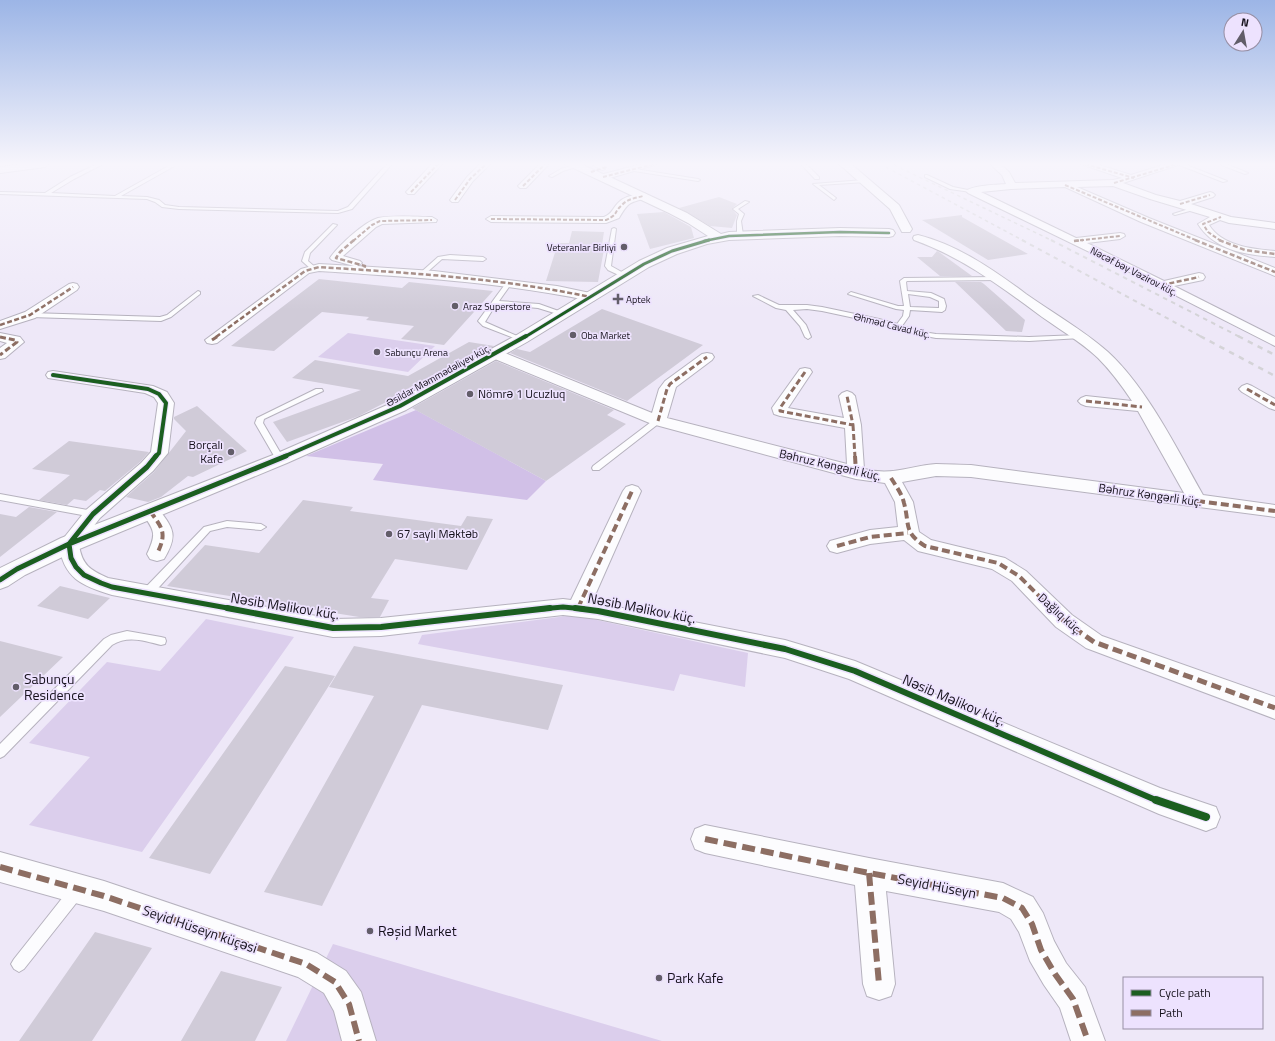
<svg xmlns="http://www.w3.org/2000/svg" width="1275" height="1041" viewBox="0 0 1275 1041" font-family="'Titillium Web',sans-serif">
  <rect width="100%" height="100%" fill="#eee8f8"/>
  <path fill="#dbceec" d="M 348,333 L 435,346 L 408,372 L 318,357 Z
    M 574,615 L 748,653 L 745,687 L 680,674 L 674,691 L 418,644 L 422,635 Z
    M 206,619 L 294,637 L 142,852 L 29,825 L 90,757 L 29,743 L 107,662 L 160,671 Z
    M 333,944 L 662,1041 L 286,1041 Z"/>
  <path fill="#d1c0e7" d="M 416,410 L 546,481 L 527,500 L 373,480 L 383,464 L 306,456 Z"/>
  <path fill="#d0cbd8" d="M 719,197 L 737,204 L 732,209 L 737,215 L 732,228 L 710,226 L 679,208 Z
    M 664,212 L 691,227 L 694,238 L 650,249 L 637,214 Z
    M 962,215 L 962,217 L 1028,254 L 988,260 L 922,220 Z
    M 572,231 L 604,232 L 602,245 L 605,244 L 598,282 L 546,281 L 558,243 L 569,243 Z
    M 937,251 L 939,252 L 972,276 L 940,276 L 917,257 L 932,257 Z
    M 319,279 L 402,288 L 409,282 L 493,291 L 444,345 L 401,339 L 414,326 L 366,320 L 369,317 L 322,312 L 274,351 L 231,346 Z
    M 955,282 L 981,282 L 984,284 L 1025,320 L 1022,332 L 1006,331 Z
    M 602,309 L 703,345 L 627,401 L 510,353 L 517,349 L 530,352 Z
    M 469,342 L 494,346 L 396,399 L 394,398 L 359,416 L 287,442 L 273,422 L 361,390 L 292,378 L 315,360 L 408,376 Z
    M 496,361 L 614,410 L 607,415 L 626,424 L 546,481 L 412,408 Z
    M 197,406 L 247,451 L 193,477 L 188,476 L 161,497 L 148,502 L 126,497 L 154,472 L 186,431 L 174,419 L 174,417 Z
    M 69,441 L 149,452 L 140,462 L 105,491 L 100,490 L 86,501 L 74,499 L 67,505 L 39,500 L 70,475 L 32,469 Z
    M 303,500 L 353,507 L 350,511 L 461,526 L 467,516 L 493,519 L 467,570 L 395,559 L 371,598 L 389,600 L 380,617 L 359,617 L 167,586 L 205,545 L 259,553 Z
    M 29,507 L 57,512 L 0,557 L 0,514 L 16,517 Z
    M 60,586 L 110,598 L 88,619 L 37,606 Z
    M 0,641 L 63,657 L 0,717 Z
    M 354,646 L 563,685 L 548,730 L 422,705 L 322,906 L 264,892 L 374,696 L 329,687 Z
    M 285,666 L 335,676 L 210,874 L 149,858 Z
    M 95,932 L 152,948 L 92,1041 L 19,1041 Z
    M 221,971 L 282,987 L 255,1041 L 181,1041 Z"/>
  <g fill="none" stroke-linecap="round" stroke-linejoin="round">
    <defs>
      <path id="service" d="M 97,164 L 103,164 L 74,179 L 51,193 L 115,196 L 172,164 L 178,164 L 121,196 L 147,197 L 159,200 L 165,205 L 179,207 L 338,211 L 348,207 L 387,164 L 392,164 L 352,209 L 338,213 L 179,209 L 162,207 L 155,202 L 147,199 L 0,194 L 0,192 L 45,193 L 70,177 Z
        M 591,164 L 597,164 L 605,169 L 602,170 Z
        M 801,164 L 806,164 L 819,177 L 819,179 L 815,179 Z
        M 1177,164 L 1184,164 L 1227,181 L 1223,182 Z
        M 1219,164 L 1226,164 L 1248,173 L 1245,174 Z
        M 575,165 L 576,167 L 563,171 L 552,177 L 549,176 L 561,169 Z
        M 635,169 L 698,179 L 700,180 L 698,181 L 634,171 Z
        M 925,175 L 927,175 L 953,187 L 973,191 L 971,192 L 950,189 L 925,177 Z
        M 864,180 L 866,182 L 819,185 L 836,198 L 834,200 L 813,184 Z
        M 745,201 L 749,202 L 738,209 L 744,214 L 741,221 L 743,235 L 740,237 L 737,235 L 737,221 L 739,214 L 733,209 Z
        M 1195,207 L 1197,207 L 1197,209 L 1175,215 L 1173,214 Z
        M 333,224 L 337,225 L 310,253 L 308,261 L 316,268 L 311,269 L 302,261 L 305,252 Z
        M 614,228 L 616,229 L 611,266 L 627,275 L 627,277 L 625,278 L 608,270 L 605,266 L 612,229 Z
        M 450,255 L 483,257 L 486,259 L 483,261 L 442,259 L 424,275 L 419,274 L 438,257 Z
        M 996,277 L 998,278 L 998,280 L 907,281 L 906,282 L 907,291 L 931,293 L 944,299 L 946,306 L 945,310 L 942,312 L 910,310 L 909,316 L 902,326 L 923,332 L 936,334 L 1029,337 L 1079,335 L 1081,336 L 1081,338 L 1029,341 L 936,338 L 920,335 L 878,323 L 822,311 L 807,309 L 793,310 L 806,325 L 811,337 L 808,339 L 805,337 L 800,326 L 786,310 L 776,308 L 753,296 L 758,295 L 779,305 L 807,305 L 822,307 L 879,319 L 897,324 L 903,316 L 904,310 L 896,309 L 848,294 L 851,292 L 898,306 L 904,306 L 900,281 L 904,278 ZM 908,294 L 930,297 L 939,301 L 939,308 L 910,307 Z
        M 508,282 L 511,284 L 499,301 L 539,304 L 567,314 L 564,316 L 538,308 L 496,304 L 485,322 L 524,339 L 519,340 L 483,326 L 478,321 L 506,283 Z
        M 198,291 L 200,292 L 200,294 L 171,317 L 161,321 L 30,317 L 27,315 L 30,313 L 160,317 L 167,315 Z
        M 316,389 L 322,389 L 323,391 L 264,419 L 263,423 L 284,459 L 283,461 L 277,461 L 255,423 L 257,418 Z
        M 655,419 L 661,419 L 662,421 L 599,470 L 593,470 L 592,468 L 593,466 Z
        M 0,494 L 93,511 L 97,514 L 93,517 L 0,500 Z
        M 227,521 L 261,524 L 266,527 L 261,530 L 227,527 L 210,531 L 150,597 L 142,597 L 141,594 L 142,591 L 204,527 Z
        M 127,631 L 161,637 L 165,638 L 166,641 L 165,644 L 161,645 C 144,641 128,635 112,645 L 4,756 L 0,758 L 0,744 L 104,639 L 111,635 Z
        M 76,885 L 81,887 L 83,892 L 81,897 L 24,969 L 19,972 L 14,969 L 11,964 L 14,959 L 71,887 Z"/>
      <path id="minor" d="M 22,164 L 49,164 L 45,167 L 0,173 L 0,167 Z
        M 432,164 L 442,164 L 414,194 L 408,194 L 406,192 L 408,190 Z
        M 480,164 L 490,164 L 473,181 L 458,202 L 452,202 L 450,200 L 467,177 Z
        M 540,164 L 549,164 L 526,188 L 520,188 L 518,186 Z
        M 642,164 L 658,164 L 603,180 L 599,177 L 600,175 Z
        M 990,164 L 1000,164 L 1009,172 L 1015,183 L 1113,180 L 1122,178 L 1081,164 L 1096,164 L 1131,175 L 1166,164 L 1181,164 L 1123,183 L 1156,195 L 1180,201 L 1210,192 L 1213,193 L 1215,195 L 1213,197 L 1191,204 L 1231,217 L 1275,223 L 1275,229 L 1229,223 L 1220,220 L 1209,225 C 1222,246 1253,249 1275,251 L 1275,257 C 1246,255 1214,250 1198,224 L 1210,217 L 1150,199 L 1113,186 L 1077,187 L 1149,218 L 1275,268 L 1275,276 L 1141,222 L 1065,187 L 1011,189 L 981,192 L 1076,238 L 1120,233 L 1124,234 L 1125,236 L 1120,239 L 1087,243 L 1164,281 L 1199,273 L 1203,274 L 1205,277 L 1203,280 L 1174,286 L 1275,337 L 1275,346 L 1108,261 L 968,193 L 966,191 C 973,185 996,185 1006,184 L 1002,175 Z
        M 643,193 L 646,194 L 648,196 L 646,198 C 628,203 628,203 619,218 L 606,223 L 491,222 L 486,219 L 491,216 L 604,217 C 613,213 612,209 618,203 C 624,196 635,195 643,193 Z
        M 432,217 L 437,220 L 436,222 L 382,224 L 376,227 L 343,256 L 360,261 L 362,263 L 357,266 L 434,271 L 557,286 L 595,294 L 597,297 L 595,300 L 591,301 C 502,282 410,277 319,271 L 309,273 L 217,343 L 212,344 L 207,343 L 205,340 L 301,269 L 319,264 L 354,266 L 332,260 L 330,258 C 338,246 364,222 378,218 C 393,215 417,217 432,217 Z
        M 918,235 C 958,245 994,270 1026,294 C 1053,313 1083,330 1108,352 C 1147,388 1177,449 1203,495 L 1275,505 L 1275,517 L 971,477 L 936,476 L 902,482 L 913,502 L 919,532 L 931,540 L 1005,558 L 1026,571 L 1072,615 L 1102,636 L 1275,697 L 1275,719 L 1086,648 L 1056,627 L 1012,581 L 992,569 L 918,551 L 904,540 L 870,544 L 837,553 L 830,551 L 827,546 L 830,541 L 870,530 L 898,527 L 895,502 L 885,483 L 856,479 L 652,424 L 490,357 L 488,354 L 490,351 L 495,350 L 500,351 L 652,413 L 659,389 L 665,381 L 702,354 L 707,353 L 712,354 L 714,357 L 712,360 L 676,387 L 667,418 L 847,464 L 845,428 L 780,416 L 774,414 L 772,408 L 800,369 L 805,368 L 810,369 L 812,372 L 788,408 L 844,418 L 839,396 L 842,393 L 847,391 L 852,393 L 855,396 L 861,425 L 864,469 C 893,476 909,466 936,464 C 948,464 960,465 971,465 L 1184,493 L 1138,411 L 1086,406 L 1081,404 L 1078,401 L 1081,398 L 1086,396 L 1132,401 C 1122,386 1111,371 1098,358 C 1079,340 1055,327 1034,311 C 996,283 959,256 914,240 L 913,238 L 914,236 Z
        M 73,283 L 77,284 L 79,287 L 77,290 L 35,318 L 0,329 L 0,321 L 25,312 L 69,284 Z
        M 0,333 L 20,337 L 24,342 L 5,358 L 0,359 L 0,348 L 7,343 L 0,341 Z
        M 53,371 L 153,386 L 167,392 L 174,403 L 168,453 L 153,471 L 100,518 L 79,545 C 82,565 90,570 108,578 L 333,619 L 381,618 L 563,599 L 571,600 L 623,491 L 626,487 L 632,485 L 638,487 L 641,491 L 592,602 L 785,640 L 855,661 L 1160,788 L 1216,807 L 1220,817 L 1216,827 L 1206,831 L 1159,814 L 849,679 L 785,658 L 598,619 L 563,615 L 381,636 L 333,637 L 112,595 C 82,586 63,578 59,544 L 86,510 L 141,463 L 151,452 L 158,403 L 154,397 L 145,393 L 48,378 L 46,375 L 48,372 Z
        M 1247,384 L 1252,386 L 1275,399 L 1275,410 L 1269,408 L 1242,392 L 1239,389 L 1242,386 Z
        M 150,505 L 157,507 C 173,528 179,534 164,559 L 157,561 L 150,559 L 147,554 C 158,531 153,530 141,511 L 143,507 Z
        M 705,825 L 869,858 L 1003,883 L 1033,897 L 1043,913 L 1054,941 L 1066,963 L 1085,987 L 1105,1041 L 1071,1041 L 1060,1008 L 1044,985 L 1030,961 L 1019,932 L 1011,919 L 999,912 L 886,891 L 895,984 L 891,996 L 879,1000 L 867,996 L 863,984 L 855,885 L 705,853 L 695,849 L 691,839 L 695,829 Z
        M 0,852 L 104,881 L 317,953 L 346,971 L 361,992 L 376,1041 L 342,1041 L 334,1011 L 324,993 L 298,977 L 104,911 L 0,882 Z"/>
      <path id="tertiary" d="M 565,164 L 580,164 L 612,178 L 687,213 L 721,234 L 729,232 L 840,228 L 889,229 L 893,230 L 895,233 L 893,236 L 889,237 L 840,236 L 729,240 L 707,244 L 677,254 L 649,267 L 527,342 L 406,410 L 287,463 L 77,550 L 25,575 L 8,586 L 0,589 L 0,568 L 61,538 L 273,455 L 394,402 L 515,336 L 639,261 L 667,248 L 708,236 L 688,223 L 669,213 Z
        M 839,164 L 851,164 L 899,205 L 912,229 L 910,232 L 902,232 L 890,209 Z"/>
    </defs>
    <use href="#service" stroke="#b6b2be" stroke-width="2"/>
    <use href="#minor" stroke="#b6b2be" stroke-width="2"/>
    <use href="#tertiary" stroke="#b6b2be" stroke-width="2"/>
    <use href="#service" fill="#fcfcfe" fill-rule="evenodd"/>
    <use href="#minor" fill="#fcfcfe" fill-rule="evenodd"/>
    <use href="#tertiary" fill="#fcfcfe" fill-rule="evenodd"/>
    <path stroke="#d4d3d7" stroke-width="1.5" stroke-dasharray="3.5 3.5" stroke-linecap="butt" d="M 880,164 L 1024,241
      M 894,165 L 1053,241"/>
    <path stroke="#d4d3d7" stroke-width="2" stroke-dasharray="4.5 4.5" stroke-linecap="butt" d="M 1022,240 L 1202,337
      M 1051,240 L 1240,337"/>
    <path stroke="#d4d3d7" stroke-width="2.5" stroke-dasharray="5.5 5.5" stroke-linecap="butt" d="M 1200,336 L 1275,376
      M 1238,336 L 1275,355"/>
    <path stroke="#8d6e63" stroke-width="2" stroke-dasharray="4 2" stroke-linecap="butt" d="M 1085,164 L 1134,178
      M 591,172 L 606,167 L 606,164
      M 603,177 L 654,164
      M 1114,183 L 1177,164
      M 1065,185 L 1198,241
      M 523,186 L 545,164
      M 411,192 L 438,164
      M 455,200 L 470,179 L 486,164
      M 1180,204 L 1210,195
      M 491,219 L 606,220 C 619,214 613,213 622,205 C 627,199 636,198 643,196
      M 353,241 L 372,225 L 380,221 L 432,220
      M 1074,241 L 1120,236
      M 1221,241 L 1208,232 L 1203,224 L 1221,217"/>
    <path stroke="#8d6e63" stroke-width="2.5" stroke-dasharray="5 2.5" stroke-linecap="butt" d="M 354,240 L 340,252 L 336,258 L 365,266 L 364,269
      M 1195,240 L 1275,272
      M 1219,240 L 1245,250 L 1275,254
      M 1074,241 L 1083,240
      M 1162,285 L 1199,277
      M 0,325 L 30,315 L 73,287
      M 216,337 L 305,271 L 319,267 C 409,273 501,278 590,297"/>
    <path stroke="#8d6e63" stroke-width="3" stroke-dasharray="6 3" stroke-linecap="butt" d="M 0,337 L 15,340 L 17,342 L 0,355
      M 212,340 L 218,336
      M 805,372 L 780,408 L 780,411 L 853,425 L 847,396
      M 1247,389 L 1275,405
      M 1086,401 L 1142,407
      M 658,421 L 667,389 L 670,384 L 707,357
      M 853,425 L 855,457"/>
    <path stroke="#8d6e63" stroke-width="4" stroke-dasharray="8 4" stroke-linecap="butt" d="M 855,456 L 856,473
      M 891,478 C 896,486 902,494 904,503 C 910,525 903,532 925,546 L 998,563 L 1019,576 L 1052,609
      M 1197,501 L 1275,511
      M 150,511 C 163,529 167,533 157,554
      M 837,546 L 870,537 L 908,533
      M 578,608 L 632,491"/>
    <path stroke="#8d6e63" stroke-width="5" stroke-dasharray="10 5" stroke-linecap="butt" d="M 1051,608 L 1064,621 L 1094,642 L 1275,708"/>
    <path stroke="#8d6e63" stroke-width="6" stroke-dasharray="13 6" stroke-linecap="butt" d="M 705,839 L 869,873 L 1003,898 L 1022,908 L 1032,924 L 1041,950 L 1055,974 L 1073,999 L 1088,1041
      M 0,867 L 104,896 L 306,964 L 335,982 L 349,1004 L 359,1041
      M 869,873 L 879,984"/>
    <defs>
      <path id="cycleway-far5" d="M 704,241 L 729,236 L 840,232 L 889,233"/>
      <path id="cycleway-far4" d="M 525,337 L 644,264 L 672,251 L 709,240"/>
      <path id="cycleway-far3" d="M 53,375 L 148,389 L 159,394 L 166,403 L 159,453 L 155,457
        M 283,457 L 400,406 L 526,336"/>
      <path id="cycleway-far2" d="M 156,456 L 147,467 L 93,514 L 69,544 L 71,558 L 76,567 L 84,575 L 101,583 L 112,587 L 233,609
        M 0,580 L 17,569 L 69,544 L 286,456
        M 541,609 L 563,607 L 584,609"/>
      <path id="cycleway-far1" d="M 227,608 L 333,628 L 381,627 L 550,608
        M 575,608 L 598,611 L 785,649 L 855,671 L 1158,801"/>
      <path id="cycleway" d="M 1156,800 L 1206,817"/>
    </defs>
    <use href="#cycleway-far5" stroke="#ede2fe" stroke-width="4"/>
    <use href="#cycleway-far4" stroke="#ede2fe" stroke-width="4.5"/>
    <use href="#cycleway-far3" stroke="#ede2fe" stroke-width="6"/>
    <use href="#cycleway-far2" stroke="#ede2fe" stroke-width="8"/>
    <use href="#cycleway-far1" stroke="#ede2fe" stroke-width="9"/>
    <use href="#cycleway" stroke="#ede2fe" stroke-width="10"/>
    <use href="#cycleway-far5" stroke="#1b5e20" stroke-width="2.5"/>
    <use href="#cycleway-far4" stroke="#1b5e20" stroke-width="3"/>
    <use href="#cycleway-far3" stroke="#1b5e20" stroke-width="4"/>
    <use href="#cycleway-far2" stroke="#1b5e20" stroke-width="5"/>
    <use href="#cycleway-far1" stroke="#1b5e20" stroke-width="6"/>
    <use href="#cycleway" stroke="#1b5e20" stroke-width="8"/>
  </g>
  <linearGradient id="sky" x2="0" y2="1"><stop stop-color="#9cb5e6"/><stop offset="0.53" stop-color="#f7f5fc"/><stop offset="1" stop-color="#f7f5fc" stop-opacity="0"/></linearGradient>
  <rect width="1275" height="310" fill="url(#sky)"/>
  <g fill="#625d69" stroke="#ede2fe" stroke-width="1.5">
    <circle cx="624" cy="247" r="4"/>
    <path d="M616 293h4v4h4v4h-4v4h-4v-4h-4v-4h4z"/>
    <circle cx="455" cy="306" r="4"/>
    <circle cx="573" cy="335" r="4"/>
    <circle cx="377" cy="352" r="4"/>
    <circle cx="470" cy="394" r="4"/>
    <circle cx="231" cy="452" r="4"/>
    <circle cx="389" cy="534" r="4"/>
    <circle cx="16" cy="687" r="4"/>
    <circle cx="370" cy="931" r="4"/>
    <circle cx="659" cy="978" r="4"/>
  </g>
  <g text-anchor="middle" stroke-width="3.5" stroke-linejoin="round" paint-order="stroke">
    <g font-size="10" fill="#16121c" stroke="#ede2fe" text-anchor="start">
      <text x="616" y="251" text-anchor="end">Veteranlar Birliyi</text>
      <text x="626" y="303">Aptek</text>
      <text x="463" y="310">Araz Superstore</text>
      <text x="581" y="339">Oba Market</text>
      <text x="385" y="356">Sabunçu Arena</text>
    </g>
    <g font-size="10" fill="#16121c" stroke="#ede2fe">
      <text transform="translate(1134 271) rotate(27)" y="4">Nəcəf bəy Vəzirov küç.</text>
      <text transform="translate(892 325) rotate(14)" y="4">Əhməd Cavad küç.</text>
      <text transform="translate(438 375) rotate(-29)" y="4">Əsildar Məmmədəliyev küç.</text>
    </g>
    <g font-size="12" fill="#16121c" stroke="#ede2fe" text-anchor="start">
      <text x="478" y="398">Nömrə 1 Ucuzluq</text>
      <text x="223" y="449" text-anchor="end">Borçalı<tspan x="223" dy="14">Kafe</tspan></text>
      <text x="397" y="538">67 saylı Məktəb</text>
    </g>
    <g font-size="12" fill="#16121c" stroke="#ede2fe">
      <text transform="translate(830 465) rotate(13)" y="4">Bəhruz Kəngərli küç.</text>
      <text transform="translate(1150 495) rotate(8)" y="4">Bəhruz Kəngərli küç.</text>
      <text transform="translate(1060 614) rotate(42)" y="4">Dağlıq küç.</text>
    </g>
    <g font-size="14" fill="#16121c" stroke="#ede2fe">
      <text transform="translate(285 606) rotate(9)" y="5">Nəsib Məlikov küç.</text>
      <text transform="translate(642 608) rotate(11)" y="5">Nəsib Məlikov küç.</text>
      <text transform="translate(954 700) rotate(23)" y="5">Nəsib Məlikov küç.</text>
      <text transform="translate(937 886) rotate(11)" y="5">Seyid Hüseyn</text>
      <text transform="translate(200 929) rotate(19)" y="5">Seyid Hüseyn küçəsi</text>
    </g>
    <g font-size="14" fill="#16121c" stroke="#ede2fe" text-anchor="start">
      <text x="24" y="684">Sabunçu<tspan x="24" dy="16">Residence</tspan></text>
      <text x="378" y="936">Rəşid Market</text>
      <text x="667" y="983">Park Kafe</text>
    </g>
  </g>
  <rect x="1123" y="977" width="140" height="52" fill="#ede2fe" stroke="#978fa4"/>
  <rect x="1131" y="990" width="20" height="6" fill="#1b5e20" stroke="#978fa4"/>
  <text x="1159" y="997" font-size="12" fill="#16121c">Cycle path</text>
  <rect x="1131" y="1010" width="20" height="6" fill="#8d6e63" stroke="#978fa4"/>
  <text x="1159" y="1017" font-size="12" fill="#16121c">Path</text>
  <g transform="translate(1243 32) rotate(11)"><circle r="19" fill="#ede2fe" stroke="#978fa4"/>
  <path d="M0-3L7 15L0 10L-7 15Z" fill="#625d69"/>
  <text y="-6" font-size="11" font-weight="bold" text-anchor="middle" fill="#16121c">N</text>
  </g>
</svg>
